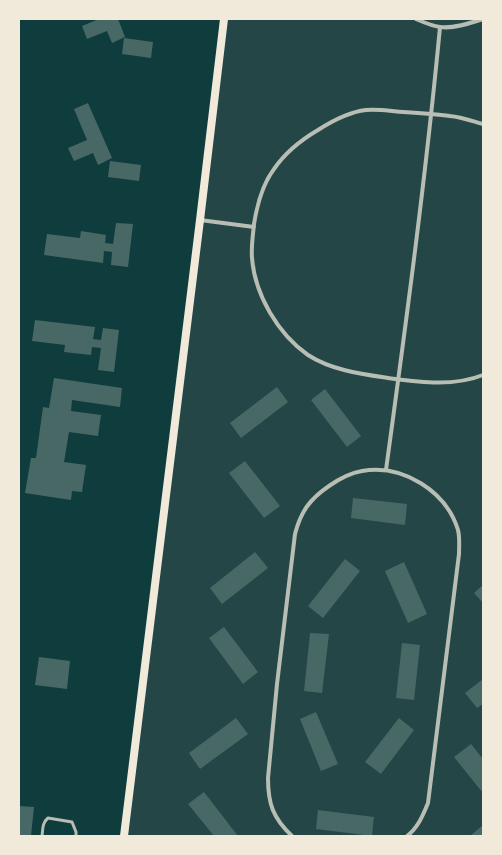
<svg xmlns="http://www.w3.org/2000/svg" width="502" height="855" viewBox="0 0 502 855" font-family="'Public Sans',sans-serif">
  <rect width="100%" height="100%" fill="#0f3d3e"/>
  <path fill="#244646" d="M 223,19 L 483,19 L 483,836 L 124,836 Z"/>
  <path fill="#486865" d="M 99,19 L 118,19 L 125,37 L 112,43 L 107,31 L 87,39 L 82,26 Z
    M 124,38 L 153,42 L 151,58 L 122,54 Z
    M 88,103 L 112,158 L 98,165 L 93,153 L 74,161 L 68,148 L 87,140 L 74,109 Z
    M 110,161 L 141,165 L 139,181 L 108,177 Z
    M 116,223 L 133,224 L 128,267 L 111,265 L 112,252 L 104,251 L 103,263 L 44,255 L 47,234 L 80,238 L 81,231 L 106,235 L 105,243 L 113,244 Z
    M 35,320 L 95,327 L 93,339 L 101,340 L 103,328 L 119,330 L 114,372 L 98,370 L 101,348 L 92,347 L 91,355 L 64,352 L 65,345 L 32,341 Z
    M 54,378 L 122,388 L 120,407 L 72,400 L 71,411 L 101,415 L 98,436 L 69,432 L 64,462 L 86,465 L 82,492 L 72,491 L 71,500 L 25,493 L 31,458 L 36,458 L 43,407 L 49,408 Z
    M 277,387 L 288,402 L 241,438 L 230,423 Z
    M 325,389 L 361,436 L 347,447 L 311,400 Z
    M 245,461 L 280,506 L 264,518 L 229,473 Z
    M 353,498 L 407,504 L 405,525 L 351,518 Z
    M 255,552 L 268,568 L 222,604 L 210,588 Z
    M 345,559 L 360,571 L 323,618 L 308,606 Z
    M 404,562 L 427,614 L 408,623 L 385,571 Z
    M 483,585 L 483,603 L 474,593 Z
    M 224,627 L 258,672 L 243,684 L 209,638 Z
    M 310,633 L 329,634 L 322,693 L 304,691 Z
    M 402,643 L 420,645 L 414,700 L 396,698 Z
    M 39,657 L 70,661 L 67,689 L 35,685 Z
    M 483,679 L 483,704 L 477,708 L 465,693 Z
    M 316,712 L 338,764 L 321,771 L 300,719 Z
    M 236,718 L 248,734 L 200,769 L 189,753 Z
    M 399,718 L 414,730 L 381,774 L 365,762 Z
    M 471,744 L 483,759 L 483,793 L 454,757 Z
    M 204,792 L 238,836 L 214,836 L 188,804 Z
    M 19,806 L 34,807 L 31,836 L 19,836 Z
    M 318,810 L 374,817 L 372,836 L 316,829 Z
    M 483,825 L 483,836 L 470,836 Z"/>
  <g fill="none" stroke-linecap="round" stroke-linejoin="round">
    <path stroke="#b8beb3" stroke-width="3" d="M 42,836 C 43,829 42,823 48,818 L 72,822 L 76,832 L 76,836"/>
    <path stroke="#b8beb3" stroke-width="4" d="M 416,19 C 423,22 432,26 440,27 C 453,29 471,23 483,19
      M 483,124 C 472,121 461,117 450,116 C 435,114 419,113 403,112 C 391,111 378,109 366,110 C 349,112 332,121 318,130 C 301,140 285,153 274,169 C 262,185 257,205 254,224 C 253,235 251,247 252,258 C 255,295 278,334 308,355 C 331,370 361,374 388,378 C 419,382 453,387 483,375
      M 200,220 L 254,227
      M 386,470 C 406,323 426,175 440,27
      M 292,836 C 273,818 268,804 268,778 L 277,684 L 295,534 C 301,511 310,499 329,486 C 339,479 350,473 362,471 C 403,464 446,491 458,530 C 460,538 459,546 459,554 L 428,803 C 423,815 418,828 407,836"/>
    <path stroke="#f1e9da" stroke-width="8" d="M 124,836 L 200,220 L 224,19"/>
  </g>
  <rect width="502" height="855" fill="none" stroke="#f1e9da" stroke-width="40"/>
</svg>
